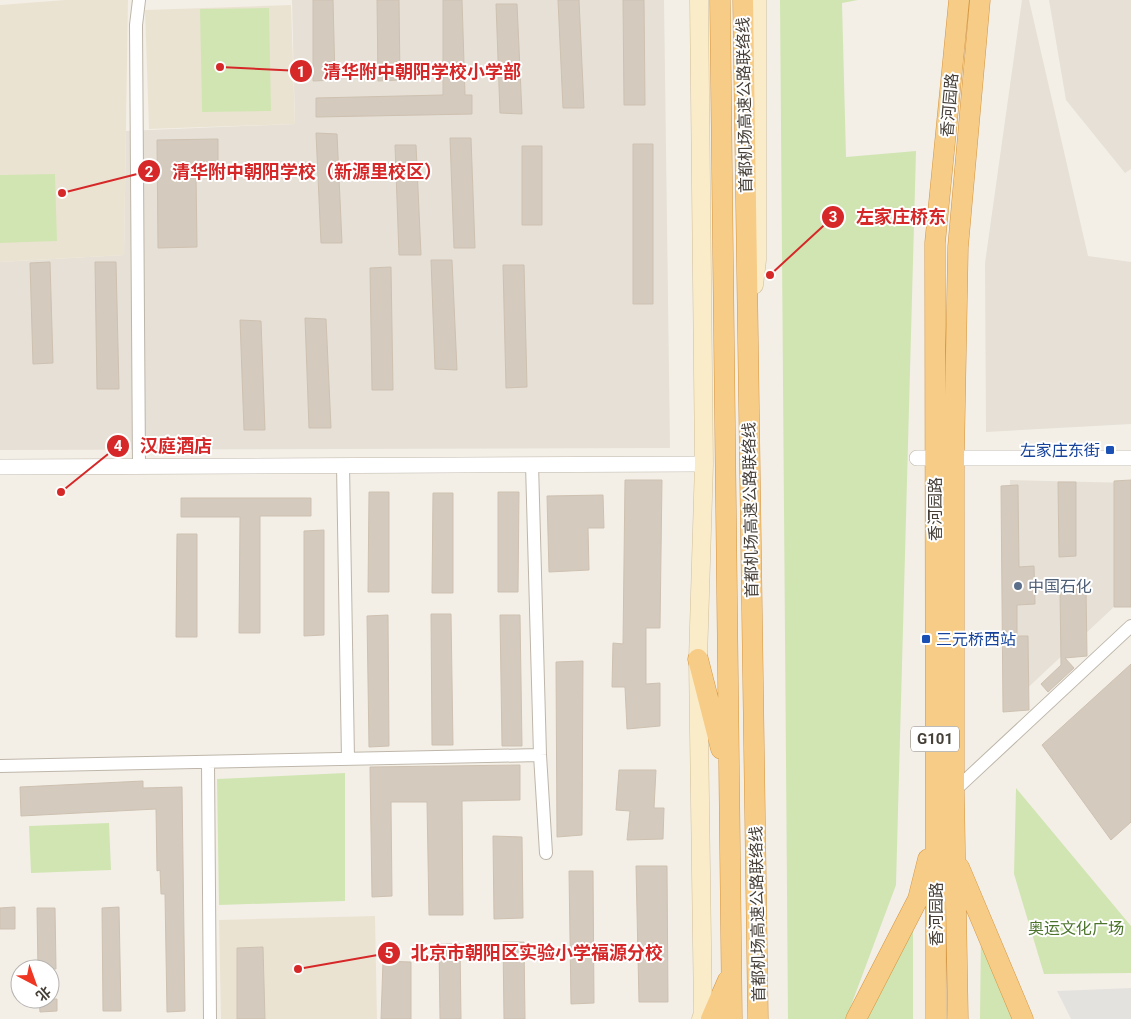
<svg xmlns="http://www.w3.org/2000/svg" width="1131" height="1019" viewBox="0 0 1131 1019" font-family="Roboto,'Noto Sans SC',sans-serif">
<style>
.residential{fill:#e6e0d6}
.education{fill:#ebe3d2}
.green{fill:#d1e5b2}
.parking{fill:#e4e2df}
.building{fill:#d4cabd;stroke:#cec1b1}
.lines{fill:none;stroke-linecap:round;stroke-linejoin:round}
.minor-casing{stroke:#beb6aa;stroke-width:14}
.tertiary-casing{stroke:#beb6aa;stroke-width:16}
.secondary-casing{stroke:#d0bf99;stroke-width:19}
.trunk-casing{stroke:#d49540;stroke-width:21}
.minor{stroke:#fff;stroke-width:12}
.tertiary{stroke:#fff;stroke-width:15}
.secondary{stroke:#fbecc9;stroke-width:18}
.trunk{stroke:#f7cc86;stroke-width:20}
.transit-dot{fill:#1a4fb4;stroke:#fff;stroke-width:2}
.service-dot{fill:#5c6f8a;stroke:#fff;stroke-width:2}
.labels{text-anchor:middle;stroke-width:4;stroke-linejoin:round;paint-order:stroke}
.shield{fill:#fff;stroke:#7d7973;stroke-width:1}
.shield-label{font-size:15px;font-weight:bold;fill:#453f37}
.street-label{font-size:16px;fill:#453f37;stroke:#fff}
.transit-label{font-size:16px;fill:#164399;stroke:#fff;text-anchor:end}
.service-label{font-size:16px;fill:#4e5e75;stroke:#fff;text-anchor:start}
.park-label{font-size:16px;fill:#4c742d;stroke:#fff}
.leader{fill:none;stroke:#d62828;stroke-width:2}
.callout-dot{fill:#d62828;stroke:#fff;stroke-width:2}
.mark-label{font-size:15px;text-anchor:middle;font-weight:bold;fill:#fff}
.callout-label{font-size:18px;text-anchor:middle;font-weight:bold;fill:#d62828;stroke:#fff;stroke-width:4;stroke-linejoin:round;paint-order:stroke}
</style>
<rect width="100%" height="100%" fill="#f3efe7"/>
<path class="residential" d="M292 0H664L670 448 0 450V262L124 255 126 131 295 124Z
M1022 0H1029L1088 256 1131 262V424L986 432 985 263Z
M1049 0H1131V169L1125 173 1066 100Z
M1010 480 1131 483V591L1006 708Z"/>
<path class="education" d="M65 0H128L124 255 0 262V5Z
M291 5 295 124 149 129 145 10Z
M375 916 377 1019H221L219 920Z"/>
<path class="green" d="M780 0H858L842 3 846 157 916 151 896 885 846 1019H788Z
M269 8 271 111 202 112 200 9Z
M55 174 57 241 0 243V175Z
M345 773V901L219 905 217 779Z
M1016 788 1131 926V973L1044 974 1014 874Z
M109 823 111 870 31 873 29 826Z
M913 927V1019H864Z
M981 934 1019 1019H980Z"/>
<path class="parking" d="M1131 988V1019H1071L1057 991Z"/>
<path class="building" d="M313 0H333L335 80 313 81Z
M377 0H399L400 80 378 81Z
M443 0H462L465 95H472V114L316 117V98L443 95Z
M558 0H579L584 108H563Z
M623 0H644L645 105H624Z
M496 4H517L522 114 500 113Z
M316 133 337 134 342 243H321Z
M450 138H471L475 248H454Z
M218 139V175H196L197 247 158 248 157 140Z
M633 144H653V304H633Z
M395 145H416L421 255H399Z
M522 146H542V225H522Z
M431 260H452L457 370 435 369Z
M50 262 53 363 33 364 30 263Z
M95 262H116L119 389H97Z
M503 265H524L527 387 506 388Z
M391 267 393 390H372L370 268Z
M305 318 326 319 331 428H309Z
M240 320 261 321 265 430H244Z
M625 480H662L660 628H646V684L660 683V726L627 729 625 687H612L613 643 623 644Z
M1131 480V607H1114V481Z
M1058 482H1076V556L1059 557Z
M1018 485 1019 567 1034 566 1035 604 1017 605V636H1028L1029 710 1003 712 1001 486Z
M369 492H389V592H368Z
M498 492H519L518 592H498Z
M433 493H453V593H432Z
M603 495 604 528H588L589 570 549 572 547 496Z
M181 498H311V516H260V633H239L240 517H181Z
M324 530V635L304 636V531Z
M177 534H197V637H176Z
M1060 589H1086L1087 656 1065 658 1074 668 1048 692 1041 684 1061 665Z
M431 614H451L453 745H432Z
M388 615 389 746 369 747 367 616Z
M500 615H520L522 746H502Z
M583 661 582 835 557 837 556 662Z
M1131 664V822L1111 840 1042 745Z
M520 765V800L462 801 463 915H429L427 802H391L392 896 372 897 370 767Z
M619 770H656L654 808H664L663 839 627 840 630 811 616 810Z
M143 781V788L182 787 185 1011 167 1012 165 894H161L160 870 157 871 156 809 21 816 20 787Z
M493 836 522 837 523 918 494 919Z
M636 866H667L668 1002H639Z
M569 871H593L594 1003 571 1004Z
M15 907V929H0V908Z
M119 907 121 1011H103L102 908Z
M37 908H55L56 969H38Z
M503 942H524L525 1019H504Z
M439 944H460L461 1019H440Z
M263 947 265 1019H237V948Z
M383 961 411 962V1019H381Z
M39 999H57V1011L40 1012Z"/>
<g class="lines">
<defs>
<path id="minor" d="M139 0 136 25 139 466
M532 464 540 755 546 853
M343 465 348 759
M208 763 210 1019
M0 766 540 755
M954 791 1131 626"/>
<path id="tertiary" d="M917 458H1131
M0 467 704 464"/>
<path id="secondary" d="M699 0 704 464 698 659 703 1013 701 1019
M754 285 757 260V0"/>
<path id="trunk" d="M720 0 732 1019
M743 0 758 1019
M698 659 721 749
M959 867 1023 1019
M711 1019 728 980
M856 1019 918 899 928 859
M936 1019 935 243 959 0
M958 1019 954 791V458L958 247 980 0"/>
</defs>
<use href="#minor" class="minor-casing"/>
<use href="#tertiary" class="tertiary-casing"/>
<use href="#secondary" class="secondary-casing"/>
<use href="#trunk" class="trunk-casing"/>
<use href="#minor" class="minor"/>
<use href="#tertiary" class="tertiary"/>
<use href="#secondary" class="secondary"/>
<use href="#trunk" class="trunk"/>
</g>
<g class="transit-dot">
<rect x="1105" y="445" width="10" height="10" rx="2.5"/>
<rect x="921" y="634" width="10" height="10" rx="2.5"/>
</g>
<circle class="service-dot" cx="1018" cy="586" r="5"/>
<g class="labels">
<rect class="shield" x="911" y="726.5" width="48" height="25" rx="4"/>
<g class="shield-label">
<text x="935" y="744">G101</text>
</g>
<g class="street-label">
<text transform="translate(744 105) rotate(-91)" y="6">首都机场高速公路联络线</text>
<text transform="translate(949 105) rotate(-85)" y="6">香河园路</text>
<text transform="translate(935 509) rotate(-90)" y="6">香河园路</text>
<text transform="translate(750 510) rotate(-91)" y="6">首都机场高速公路联络线</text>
<text transform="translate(757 914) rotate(-91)" y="6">首都机场高速公路联络线</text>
<text transform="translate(936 914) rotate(-90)" y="6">香河园路</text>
</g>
<g class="transit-label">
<text x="1100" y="456">左家庄东街</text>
<text x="936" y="645" text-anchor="start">三元桥西站</text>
</g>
<g class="service-label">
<text x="1028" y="592">中国石化</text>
</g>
<g class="park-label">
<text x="1076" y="934">奥运文化广场</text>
</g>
</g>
<path class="leader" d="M220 67L301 71M62 193L149 171M770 275L833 217M61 492L118 446M298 969L389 953"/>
<g class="callout-dot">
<circle cx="220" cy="67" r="5"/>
<circle cx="62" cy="193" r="5"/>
<circle cx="770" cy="275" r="5"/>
<circle cx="61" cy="492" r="5"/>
<circle cx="298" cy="969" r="5"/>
<circle cx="301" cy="71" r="12"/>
<circle cx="149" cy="171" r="12"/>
<circle cx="833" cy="217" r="12"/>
<circle cx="118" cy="446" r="12"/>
<circle cx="389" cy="953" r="12"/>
</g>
<g class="mark-label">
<text x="301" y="77">1</text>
<text x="149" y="177">2</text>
<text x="833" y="222">3</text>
<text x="118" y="451">4</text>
<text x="389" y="958">5</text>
</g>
<g class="callout-label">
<text x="422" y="78">清华附中朝阳学校小学部</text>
<text x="307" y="178">清华附中朝阳学校（新源里校区）</text>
<text x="901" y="223">左家庄桥东</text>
<text x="176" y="452">汉庭酒店</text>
<text x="537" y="959">北京市朝阳区实验小学福源分校</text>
</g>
<g transform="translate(35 984) rotate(139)"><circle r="24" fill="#ffffff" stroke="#b5b2af"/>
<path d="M0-4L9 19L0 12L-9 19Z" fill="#ee3623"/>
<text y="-8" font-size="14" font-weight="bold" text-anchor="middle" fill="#453f37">北</text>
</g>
</svg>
